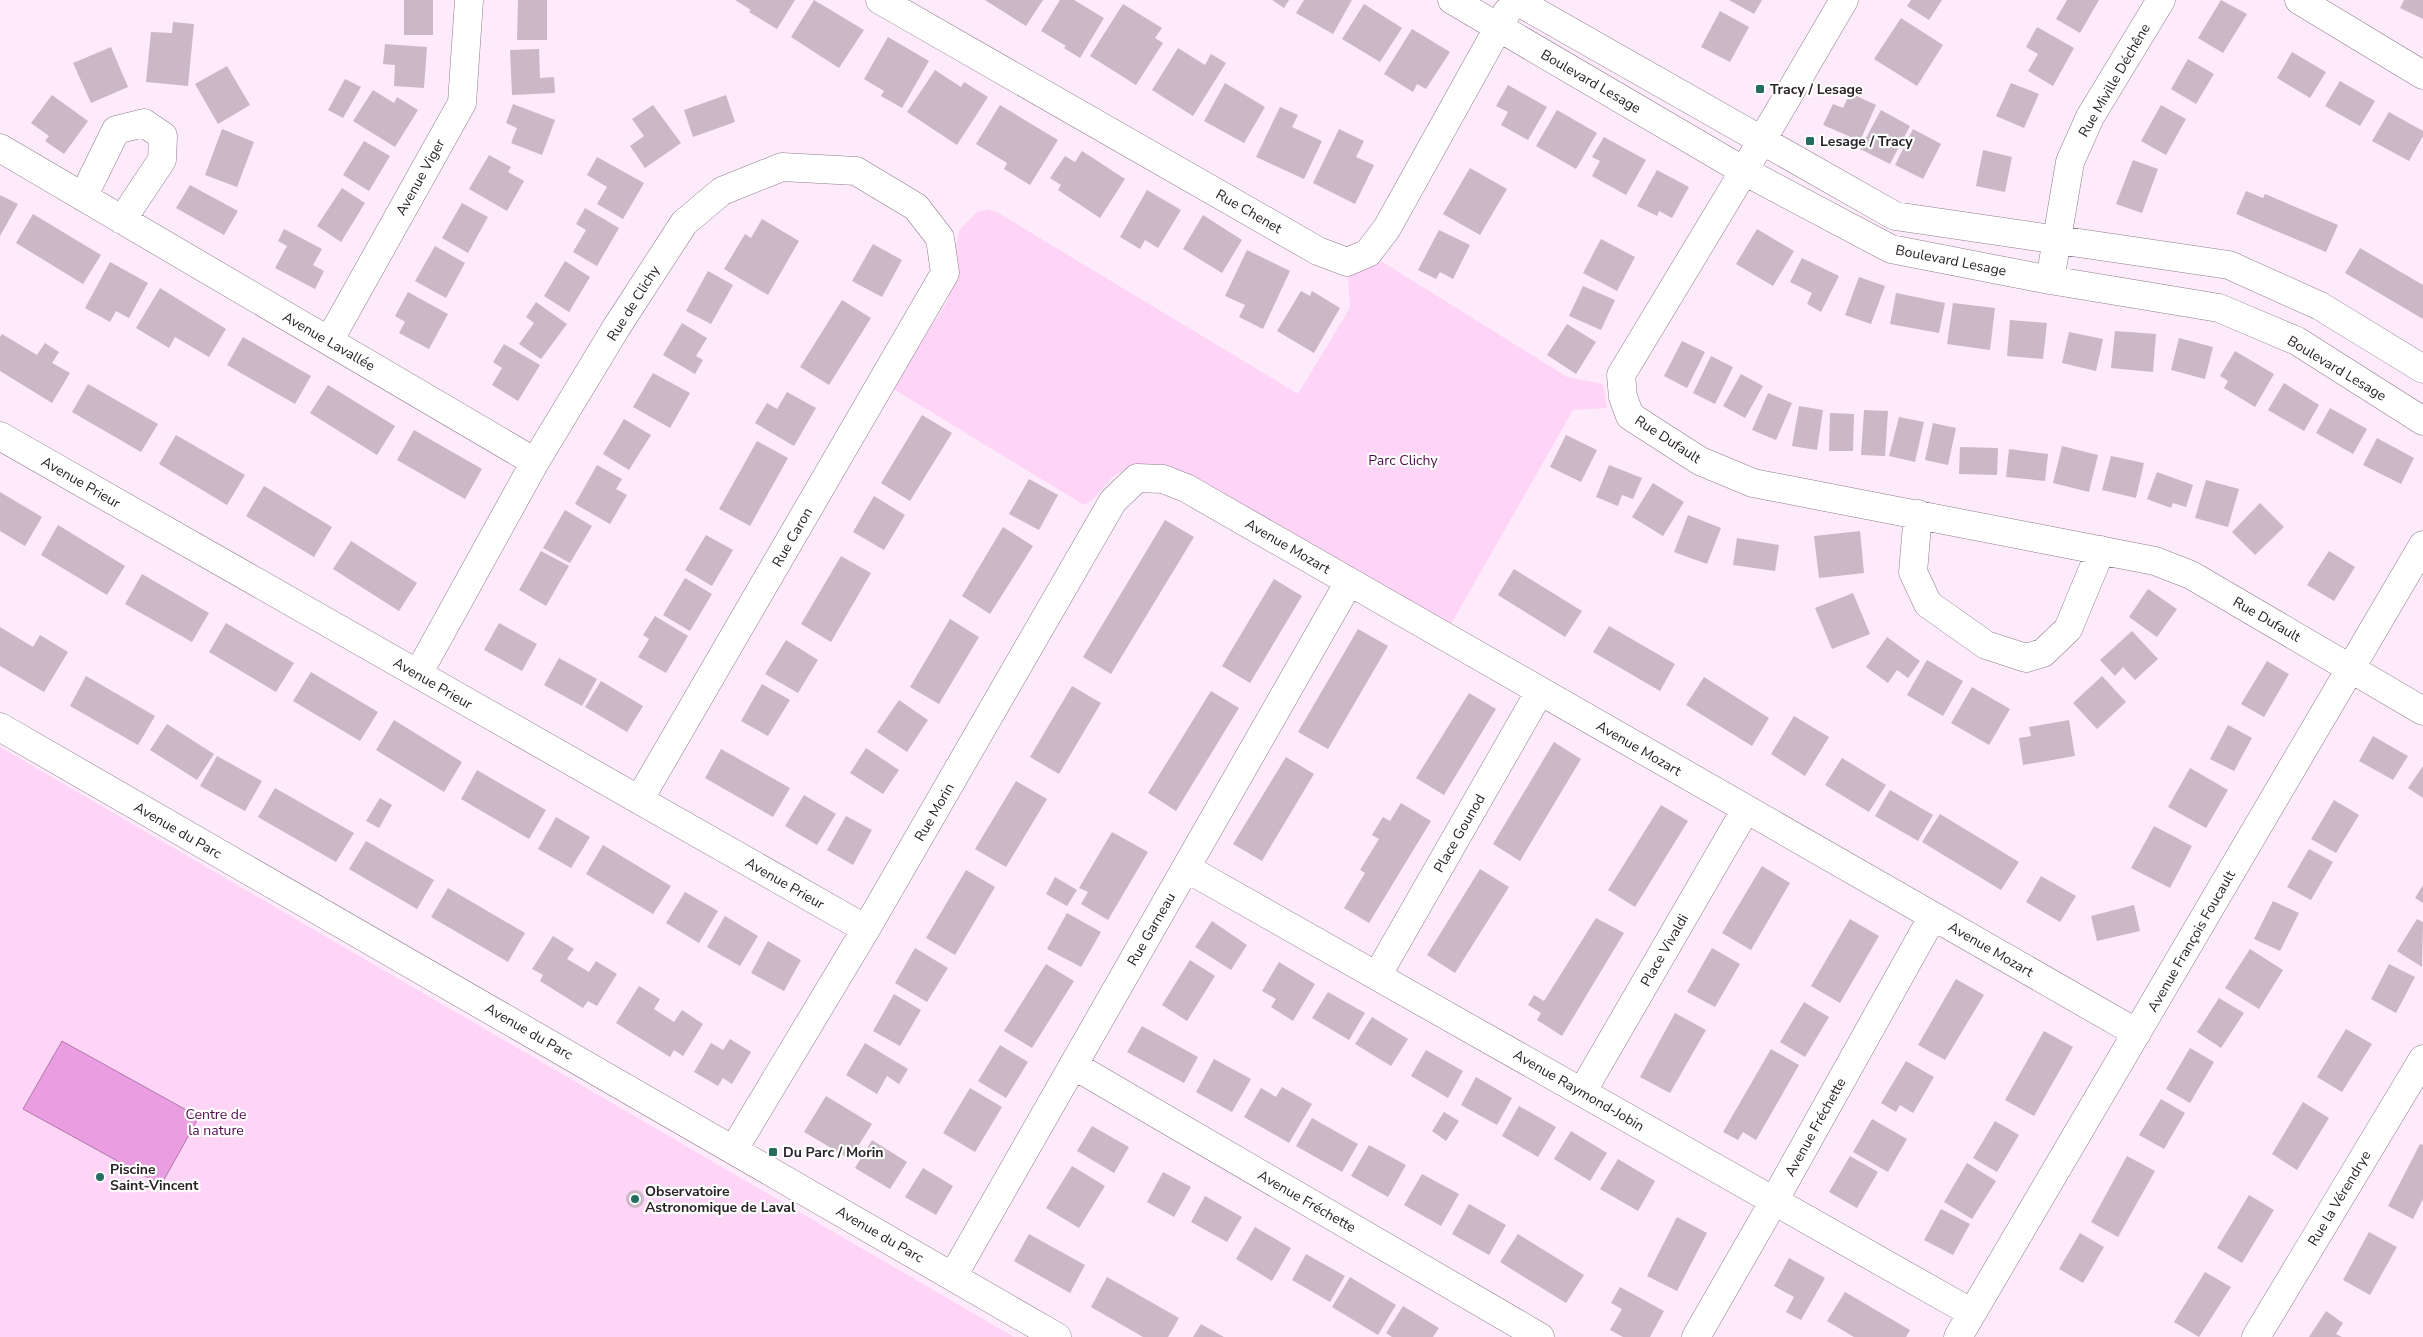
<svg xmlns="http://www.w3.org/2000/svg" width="2423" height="1337" viewBox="0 0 2423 1337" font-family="'Nunito Sans',sans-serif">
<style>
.green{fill:#fed4f7}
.water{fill:#ea9de0;stroke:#b078a9}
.building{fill:#cab8c7}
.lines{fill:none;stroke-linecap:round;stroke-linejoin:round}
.minor-casing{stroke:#8d7d8b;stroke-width:29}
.minor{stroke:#fff;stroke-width:28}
.poi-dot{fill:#256c61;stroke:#fefefe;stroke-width:2}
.labels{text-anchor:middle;stroke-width:4.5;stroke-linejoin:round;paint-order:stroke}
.street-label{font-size:14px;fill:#292328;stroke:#fefefe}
.poi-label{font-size:14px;font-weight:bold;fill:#292328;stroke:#fefefe;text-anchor:start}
.park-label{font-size:14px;fill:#510d4c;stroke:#fefefe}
</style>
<rect width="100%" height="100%" fill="#fdeafa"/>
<path class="green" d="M989 209 1000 214 1298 394 1350 308 1347 262 1368 253 1567 377 1603 384 1607 408 1573 410 1447 631 1144 469C1138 470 1130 469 1124 471 1105 477 1101 498 1084 505L892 388 947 302 958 267 956 245 960 229 977 212Z
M0 747 31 765 1014 1337H0Z"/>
<path class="water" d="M62 1041 199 1117 161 1185 23 1109Z"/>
<path class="building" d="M404 0H433V35H404Z
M518 0H547V40H517Z
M735 0H795L777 29 749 12 751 10Z
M814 0 864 30 839 68 791 37Z
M985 0H1043L1026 26Z
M1060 0H1074L1104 18 1080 58 1064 48 1066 46 1041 31Z
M1272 0H1289L1284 8Z
M1304 0H1352L1333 34 1296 13Z
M1729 0H1762L1754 14Z
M1911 0H1942L1929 20 1907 6Z
M2067 0H2099L2080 33 2056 19Z
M2221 0 2247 14 2223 53 2198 38Z
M2404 0H2423V19L2400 8Z
M1123 4 1162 28 1155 38 1163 43 1136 85 1090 56Z
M1364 4 1402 28 1380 62 1342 39Z
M1720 11 1749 27 1730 62 1701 47Z
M1901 18 1943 45 1917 86 1874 59Z
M173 22 194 24 188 86 146 82 151 32 172 33Z
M2037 27 2074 48 2053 86 2028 71 2038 54 2026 47Z
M1412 29 1450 52 1426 89 1417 84 1413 92 1384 74Z
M888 37 929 61 902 108 881 96 884 91 864 79Z
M385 44 427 47 424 88 394 86 395 65 383 64Z
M111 47 128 87 91 103 73 63Z
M1178 48 1205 65 1211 54 1226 63 1193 116 1152 90Z
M539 49 540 78 554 77 555 93 512 95 510 50Z
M2292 52 2326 72 2310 98 2277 78Z
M2188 59 2214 74 2196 104 2171 89Z
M227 66 250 105 218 124 195 84Z
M935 70 961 87 964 82 988 97 957 145 907 112Z
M345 79 361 87 343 118 328 110Z
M2340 81 2375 101 2360 126 2325 106Z
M1225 83 1265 107 1244 143 1204 121Z
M2011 83 2039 94 2024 128 1996 116Z
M1508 85 1547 107 1528 140 1501 125 1508 112 1496 106Z
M373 90 394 103 397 97 418 110 395 147 353 121Z
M1850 93 1876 105 1860 141 1823 125 1833 104 1843 108Z
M52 95 88 121 64 154 45 141 49 136 31 123Z
M726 95 735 122 693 137 684 110Z
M513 104 555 120 542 155 511 143 517 128 506 123Z
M653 105 681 143 645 168 630 146 644 136 632 119Z
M1000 105 1058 140 1030 185 1004 169 1007 163 976 144Z
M2161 105 2186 119 2166 155 2141 141Z
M1280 107 1298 115 1292 127 1322 141 1304 179 1256 157Z
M1557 110 1597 133 1576 169 1536 146Z
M1881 110 1910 126 1890 164 1860 149Z
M2389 112 2423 131V136L2409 161 2372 141Z
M222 129 254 142 237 187 205 175Z
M1339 129 1364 141 1356 157 1374 165 1355 204 1313 183Z
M1913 129 1941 144 1923 179 1895 165Z
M1604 137 1646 160 1626 195 1592 176 1600 161 1592 157Z
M364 141 390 156 369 191 343 175Z
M1983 150 2012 157 2005 192 1976 186Z
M1082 151 1125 179 1100 218 1058 190 1061 185 1050 178 1065 156 1075 162Z
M489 155 511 167 508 172 524 181 507 211 469 189Z
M597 157 644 183 623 219 597 204 607 187 587 175Z
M2133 160 2158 169 2142 213 2116 204Z
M1470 168 1507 189 1480 235 1443 214Z
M1657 170 1689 187 1672 218 1659 211 1657 216 1637 206Z
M190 185 238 211 224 235 176 208Z
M342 188 365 203 341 242 317 226Z
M1147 190 1181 210 1158 248 1145 240 1140 249 1120 237Z
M2246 191 2263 198 2265 194 2338 225 2326 252 2236 214Z
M0 195 18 204 0 236Z
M462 203 488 217 468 253 442 238Z
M585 208 619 228 597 266 573 252 586 230 576 224Z
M33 214 101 255 83 284 16 243Z
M1203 215 1242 240 1222 273 1183 249Z
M762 219 799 241 768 295 724 269 745 234 751 238Z
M284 229 322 249 313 265 324 271 315 289 275 268 287 246 278 241Z
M1757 229 1794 251 1773 286 1736 264Z
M1439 230 1470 245 1453 279 1440 272 1436 279 1418 270Z
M1601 239 1635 257 1617 291 1583 273Z
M873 244 902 260 882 297 852 281Z
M435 246 465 263 446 298 415 281Z
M2360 248 2423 285V319L2345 273Z
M1247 250 1290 271 1263 329 1239 317 1245 305 1225 296Z
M1802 258 1839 276 1821 312 1807 304 1812 293 1790 282Z
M565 261 590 277 569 312 544 296Z
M110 262 148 283 129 318 116 311 110 322 85 308Z
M708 271 733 285 711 324 686 311Z
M1859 277 1885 286 1871 324 1845 315Z
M1583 286 1615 300 1601 330 1569 316Z
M160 288 226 329 209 357 175 337 169 348 136 328Z
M1301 291 1310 296 1312 291 1340 308 1314 353 1277 331Z
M408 292 448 314 429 349 399 333 405 322 395 316Z
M1896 293 1945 303 1939 333 1890 324Z
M842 300 871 318 829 385 800 367Z
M536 302 567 324 541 359 519 344 534 323 526 317Z
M1953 303 1995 308 1990 350 1947 344Z
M2010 320 2047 323 2043 359 2007 356Z
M682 323 707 338 696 356 703 360 695 374 663 355Z
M1567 324 1596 342 1576 374 1547 355Z
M2115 331 2156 334 2153 372 2111 368Z
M2069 332 2103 339 2096 371 2062 363Z
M2 334 37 355 45 343 59 352 52 363 70 373 52 403 0 371V337Z
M243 337 311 376 295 404 227 365Z
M2179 338 2213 347 2205 379 2171 370Z
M1682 341 1705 352 1687 388 1664 376Z
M504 344 540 365 518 401 492 385 502 368 493 362Z
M2235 351 2274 374 2255 407 2224 388 2228 381 2220 376Z
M1711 356 1733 367 1715 404 1693 393Z
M653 373 690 393 670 428 633 407Z
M1741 374 1763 386 1745 418 1723 406Z
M2284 383 2319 405 2304 431 2268 410Z
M88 384 158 424 141 452 72 412Z
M328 385 395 426 377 455 310 413Z
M787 392 816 408 794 446 755 423 767 403 777 409Z
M1768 393 1792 403 1776 440 1752 430Z
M1799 406 1823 410 1817 450 1792 446Z
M2330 408 2367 429 2353 454 2316 433Z
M1864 410 1888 411 1885 456 1861 455Z
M1830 413 1854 414 1853 451H1829Z
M922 415 952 433 910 501 881 483Z
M1899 417 1924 422 1915 462 1889 456Z
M624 419 651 435 629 470 603 454Z
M1933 423 1956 428 1948 465 1925 460Z
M414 430 482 469 465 499 397 460Z
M176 435 245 475 227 505 159 464Z
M1566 435 1597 450 1581 482 1550 467Z
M2377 438 2414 458 2401 484 2363 465Z
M757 441 788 458 750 526 719 509Z
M2062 446 2098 455 2089 492 2053 483Z
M1960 447 1998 448 1997 475 1959 474Z
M2009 449 2048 454 2045 481 2006 477Z
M2111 456 2144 463 2136 498 2102 490Z
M597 465 622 479 616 489 627 495 610 524 575 504Z
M1609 465 1642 478 1633 499 1622 495 1618 506 1596 497Z
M2157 472 2193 485 2186 507 2173 503 2171 508 2147 499Z
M1029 479 1058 495 1039 530 1009 514Z
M2206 480 2239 489 2228 527 2195 518Z
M1653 483 1684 502 1663 536 1632 517Z
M264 486 332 527 314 557 246 516Z
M0 492 42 517 25 546 0 531Z
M874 496 905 515 884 550 853 532Z
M2260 503 2284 527 2255 555 2232 532Z
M565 510 592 526 570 563 543 548Z
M1688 515 1721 528 1707 564 1674 552Z
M1165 520 1194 537 1111 674 1083 657Z
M58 525 125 566 107 595 41 555Z
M1003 527 1033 546 990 614 962 596Z
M1860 531 1864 573 1819 578 1814 536Z
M706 535 733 550 712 586 685 570Z
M1737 538 1779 545 1775 571 1733 565Z
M351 541 417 583 399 611 333 569Z
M541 551 569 566 546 606 519 590Z
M2329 551 2355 567 2334 601 2307 585Z
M841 556 871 573 831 642 801 624Z
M1514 569 1582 611 1565 637 1498 595Z
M142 574 209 613 192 642 125 604Z
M685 578 712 594 690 631 663 615Z
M1274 579 1302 596 1250 683 1222 666Z
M2148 589 2177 609 2157 637 2129 617Z
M1853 593 1870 634 1832 649 1815 608Z
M655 616 688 636 666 673 638 657 649 639 643 635Z
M950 619 979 637 939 704 910 687Z
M226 623 294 663 276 692 209 652Z
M499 623 537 644 522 671 484 650Z
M1609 626 1675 664 1660 691 1593 652Z
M0 627 33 647 40 635 68 652 44 692 0 666Z
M1358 629 1388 646 1328 749 1298 732Z
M2132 631 2158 659 2135 680 2123 667 2115 676 2100 660Z
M1887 637 1920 661 1908 678 1897 670 1888 683 1866 667Z
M786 640 818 660 798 693 765 674Z
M559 658 597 679 582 706 544 685Z
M1927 660 1963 681 1943 716 1907 695Z
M2267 661 2289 674 2264 717 2241 704Z
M311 672 378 712 360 741 293 701Z
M86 676 155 716 138 745 70 706Z
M2102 676 2126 702 2097 729 2073 703Z
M1704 677 1769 718 1752 746 1686 705Z
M601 681 643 706 627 732 585 707Z
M762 684 790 700 768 736 741 721Z
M1072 686 1101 703 1059 774 1030 757Z
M1972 687 2010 709 1989 745 1951 723Z
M1211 691 1239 708 1176 811 1148 793Z
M1469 693 1496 709 1444 795 1416 778Z
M899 700 928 720 907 752 877 732Z
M1794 716 1829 737 1805 776 1771 754Z
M394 720 462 762 444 792 376 750Z
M2069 720 2075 756 2023 765 2019 738 2031 736 2029 727Z
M167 724 214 754 197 780 150 750Z
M2228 725 2252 738 2234 771 2210 759Z
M2373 736 2408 756 2393 780 2359 761Z
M1554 742 1581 759 1520 861 1493 844Z
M866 748 899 770 883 794 850 773Z
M721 749 790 788 773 817 705 778Z
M217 756 262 781 245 811 200 786Z
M1286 757 1314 774 1262 861 1233 844Z
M1842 758 1886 785 1869 812 1825 785Z
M2423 766V798L2408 788Z
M2190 768 2228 790 2206 828 2168 807Z
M477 770 546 810 529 839 461 799Z
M1016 781 1047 799 1006 867 975 849Z
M275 788 354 833 336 862 258 817Z
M1890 790 1933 815 1918 841 1875 816Z
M804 795 836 814 817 845 785 826Z
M380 798 392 805 379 828 366 821Z
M2334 800 2359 815 2336 853 2311 839Z
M1401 803 1431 821 1369 923 1344 908 1365 873 1360 870 1379 839 1372 835 1383 817 1390 821Z
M1661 805 1688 821 1635 907 1608 890Z
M1940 814 2019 862 2001 890 1922 842Z
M846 816 872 830 853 865 827 850Z
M556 817 590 837 571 868 538 849Z
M2154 826 2192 846 2170 888 2131 868Z
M1112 832 1148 852 1108 920 1081 904 1088 892 1079 888Z
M366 841 434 880 417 909 349 869Z
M603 845 671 886 653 914 586 874Z
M2309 849 2333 862 2311 900 2287 887Z
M1762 866 1790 883 1751 950 1722 933Z
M1480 869 1509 887 1455 973 1427 955Z
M966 870 995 887 955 955 926 938Z
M2041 876 2076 896 2060 922 2026 902Z
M1055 877 1077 890 1067 906 1046 894Z
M2423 885V903L2415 898Z
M448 888 525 933 508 962 431 917Z
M685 892 718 911 699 943 666 923Z
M2273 901 2299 913 2280 951 2254 939Z
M2134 905 2140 931 2097 941 2091 916Z
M1067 913 1101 932 1081 967 1047 949Z
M725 916 758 936 740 966 707 947Z
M1596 918 1624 933 1562 1036 1537 1020 1541 1013 1528 1005 1534 995 1544 1001Z
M1850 919 1879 936 1840 1003 1811 986Z
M2417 919 2423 922 2422 967 2397 951Z
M1212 921 1247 945 1231 970 1195 947Z
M553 936 574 949 567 959 589 972 596 961 617 974 597 1006 588 1001 583 1008 540 981 543 975 532 969Z
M768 941 801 960 784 991 751 973Z
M915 948 948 968 927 1002 895 983Z
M1712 948 1740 964 1715 1007 1687 992Z
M2250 949 2283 970 2259 1009 2225 988Z
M1190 960 1215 976 1187 1021 1162 1005Z
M1279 962 1315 984 1293 1021 1271 1007 1276 999 1262 991Z
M1046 964 1074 981 1032 1048 1004 1031Z
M2389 964 2415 977 2396 1013 2371 999Z
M1956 979 1984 995 1945 1060 1918 1045Z
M639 986 660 999 654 1009 674 1022 682 1010 703 1024 683 1056 674 1050 670 1057 616 1023Z
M1328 992 1365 1013 1349 1040 1312 1018Z
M894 994 921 1010 900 1046 873 1031Z
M2219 998 2244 1013 2221 1048 2197 1032Z
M1804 1002 1829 1017 1805 1057 1780 1042Z
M1675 1013 1706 1030 1670 1093 1640 1077Z
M1372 1017 1408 1039 1391 1066 1355 1044Z
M1142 1026 1198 1057 1184 1083 1127 1052Z
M2346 1029 2372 1044 2342 1092 2317 1077Z
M2044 1031 2073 1047 2034 1116 2005 1100Z
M730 1039 751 1052 732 1084 723 1078 718 1086 694 1072 711 1043 723 1050Z
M865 1043 908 1069 899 1084 887 1076 877 1094 846 1075Z
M1000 1045 1028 1062 1006 1098 978 1081Z
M2190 1048 2214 1062 2190 1103 2166 1089Z
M1771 1049 1799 1065 1756 1140 1743 1132 1738 1140 1723 1132Z
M1426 1050 1463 1071 1448 1098 1411 1076Z
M1214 1059 1251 1079 1232 1112 1196 1092Z
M1906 1061 1934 1077 1913 1113 1900 1105 1896 1112 1881 1103Z
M1476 1077 1512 1098 1497 1125 1461 1105Z
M1282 1087 1312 1104 1289 1143 1244 1117 1261 1088 1276 1097Z
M970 1088 1002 1107 975 1152 943 1133Z
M826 1096 872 1124 850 1159 804 1132Z
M2161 1099 2185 1113 2164 1149 2139 1135Z
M2303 1102 2329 1118 2297 1170 2272 1154Z
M1519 1106 1556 1127 1538 1157 1502 1136Z
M1444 1112 1459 1121 1446 1141 1432 1131Z
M1312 1118 1358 1144 1342 1172 1296 1146Z
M1872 1119 1907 1139 1888 1172 1853 1152Z
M1995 1121 2019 1135 1997 1172 1973 1158Z
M1092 1126 1129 1147 1114 1173 1077 1151Z
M1571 1131 1607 1153 1590 1181 1554 1159Z
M872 1140 907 1162 890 1189 855 1168Z
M2420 1144 2423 1145V1199L2413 1219 2388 1206Z
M1369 1145 1406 1165 1388 1197 1351 1176Z
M1850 1156 1878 1172 1857 1208 1829 1192Z
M2127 1156 2155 1171 2118 1237 2091 1222Z
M1618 1159 1655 1181 1638 1211 1600 1189Z
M1967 1163 1996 1181 1972 1219 1944 1202Z
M1072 1166 1105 1186 1079 1228 1046 1208Z
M923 1168 953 1186 936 1215 905 1197Z
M1163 1172 1191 1187 1174 1217 1147 1202Z
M1422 1174 1459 1194 1441 1226 1404 1205Z
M626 1199a9 9 0 1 1 18 0a9 9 0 1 1-18 0Z
M2249 1195 2274 1210 2242 1263 2217 1248Z
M1205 1196 1242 1217 1227 1242 1191 1222Z
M1469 1204 1506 1225 1489 1255 1452 1234Z
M1941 1209 1970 1224 1953 1255 1924 1240Z
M1677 1217 1707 1233 1677 1291 1647 1276Z
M1255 1227 1291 1248 1272 1281 1236 1259Z
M2369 1232 2397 1247 2370 1295 2343 1280Z
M2080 1233 2104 1247 2083 1283 2059 1269Z
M1029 1234 1085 1265 1070 1293 1014 1261Z
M1518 1234 1584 1275 1566 1303 1500 1262Z
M1306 1254 1345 1276 1330 1302 1292 1280Z
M1789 1258 1825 1278 1801 1320 1786 1312 1794 1297 1774 1286Z
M2205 1272 2231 1287 2199 1337 2174 1322Z
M1107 1277 1179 1318 1168 1337H1143L1091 1307Z
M1350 1277 1396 1305 1378 1335 1332 1307Z
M1620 1287 1664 1311 1650 1337H1623L1610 1330 1622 1309 1611 1303Z
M1845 1292 1910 1330 1906 1337H1854L1827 1321Z
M1403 1306 1439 1328 1433 1337H1392L1386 1333Z
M2326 1311 2343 1323 2336 1334 2342 1337H2309Z
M1201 1324 1224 1337H1193Z"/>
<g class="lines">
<defs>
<path id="minor" d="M880 0 1318 251 1347 262 1368 253 1387 228 1507 12
M1452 0 1744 171 1891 249 2050 280 2219 308 2297 341 2423 421
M1515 0 1895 216 2229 265 2320 306 2423 369
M1844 0 1744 171 1621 375 1623 397 1630 416 1700 461 1753 483 2155 561 2191 575 2423 711
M2299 0 2423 75
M0 148 535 462
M83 197 116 130 144 123 163 136 162 160 122 220
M2050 280 2070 162 2090 117 2161 0
M329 341 462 103 469 0
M0 436 866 929
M1918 514 1913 572 1928 604 1986 645 2026 658 2043 653 2068 629 2101 550
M418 674 535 462 616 328 684 223 722 191 782 167 856 171 916 207 940 238 945 273 639 800
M0 727 1057 1337
M1186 868 1972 1313
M1377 976 1540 691
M1073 1065 1540 1337
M1582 1092 1746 809
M734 1149 866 929 1113 501 1137 478 1163 479 1186 488 2137 1033
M953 1276 1349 582
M1696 1337 1774 1201 1933 916
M1958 1337 2423 545
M2256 1337 2423 1059"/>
</defs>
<use href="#minor" class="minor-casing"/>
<use href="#minor" class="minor"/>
</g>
<g class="poi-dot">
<rect x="1755" y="84" width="10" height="10" rx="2.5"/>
<rect x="1805" y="136" width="10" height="10" rx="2.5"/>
<rect x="768" y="1147" width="10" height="10" rx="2.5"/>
<circle cx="100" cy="1177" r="5"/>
<circle cx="635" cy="1199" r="5"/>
</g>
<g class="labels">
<g class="street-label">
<text transform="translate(2114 80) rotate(-60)" y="5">Rue Miville Déchêne</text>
<text transform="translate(1591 81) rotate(30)" y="5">Boulevard Lesage</text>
<text transform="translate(420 177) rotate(-61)" y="5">Avenue Viger</text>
<text transform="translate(1249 211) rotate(30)" y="5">Rue Chenet</text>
<text transform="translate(1951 260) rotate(11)" y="5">Boulevard Lesage</text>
<text transform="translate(633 303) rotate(-58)" y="5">Rue de Clichy</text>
<text transform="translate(329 341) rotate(30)" y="5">Avenue Lavallée</text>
<text transform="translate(2337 368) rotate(31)" y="5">Boulevard Lesage</text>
<text transform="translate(1668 439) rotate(33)" y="5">Rue Dufault</text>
<text transform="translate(81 482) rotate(30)" y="5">Avenue Prieur</text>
<text transform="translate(792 537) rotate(-60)" y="5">Rue Caron</text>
<text transform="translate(1288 546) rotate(30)" y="5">Avenue Mozart</text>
<text transform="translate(2267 619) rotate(30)" y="5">Rue Dufault</text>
<text transform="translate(433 683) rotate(30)" y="5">Avenue Prieur</text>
<text transform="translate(1639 748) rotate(30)" y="5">Avenue Mozart</text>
<text transform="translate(934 812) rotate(-60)" y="5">Rue Morin</text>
<text transform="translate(178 830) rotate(30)" y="5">Avenue du Parc</text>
<text transform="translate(1459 833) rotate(-60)" y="5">Place Gounod</text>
<text transform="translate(785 883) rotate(30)" y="5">Avenue Prieur</text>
<text transform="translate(1151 929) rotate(-60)" y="5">Rue Garneau</text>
<text transform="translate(2191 941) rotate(-60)" y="5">Avenue François Foucault</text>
<text transform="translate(1991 949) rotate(30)" y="5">Avenue Mozart</text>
<text transform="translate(1664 950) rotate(-60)" y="5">Place Vivaldi</text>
<text transform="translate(529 1031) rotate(30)" y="5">Avenue du Parc</text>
<text transform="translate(1579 1090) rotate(30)" y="5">Avenue Raymond-Jobin</text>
<text transform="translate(1815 1127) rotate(-61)" y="5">Avenue Fréchette</text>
<text transform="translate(2339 1198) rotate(-59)" y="5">Rue la Vérendrye</text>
<text transform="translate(1307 1201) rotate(30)" y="5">Avenue Fréchette</text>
<text transform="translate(880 1234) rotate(30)" y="5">Avenue du Parc</text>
</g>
<g class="poi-label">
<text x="1770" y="94">Tracy / Lesage</text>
<text x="1820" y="146">Lesage / Tracy</text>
<text x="783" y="1157">Du Parc / Morin</text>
<text x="110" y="1174">Piscine<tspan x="110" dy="16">Saint-Vincent</tspan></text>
<text x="645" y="1196">Observatoire<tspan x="645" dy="16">Astronomique de Laval</tspan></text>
</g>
<g class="park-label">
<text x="1403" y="465">Parc Clichy</text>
<text x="216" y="1119">Centre de<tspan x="216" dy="16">la nature</tspan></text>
</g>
</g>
</svg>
